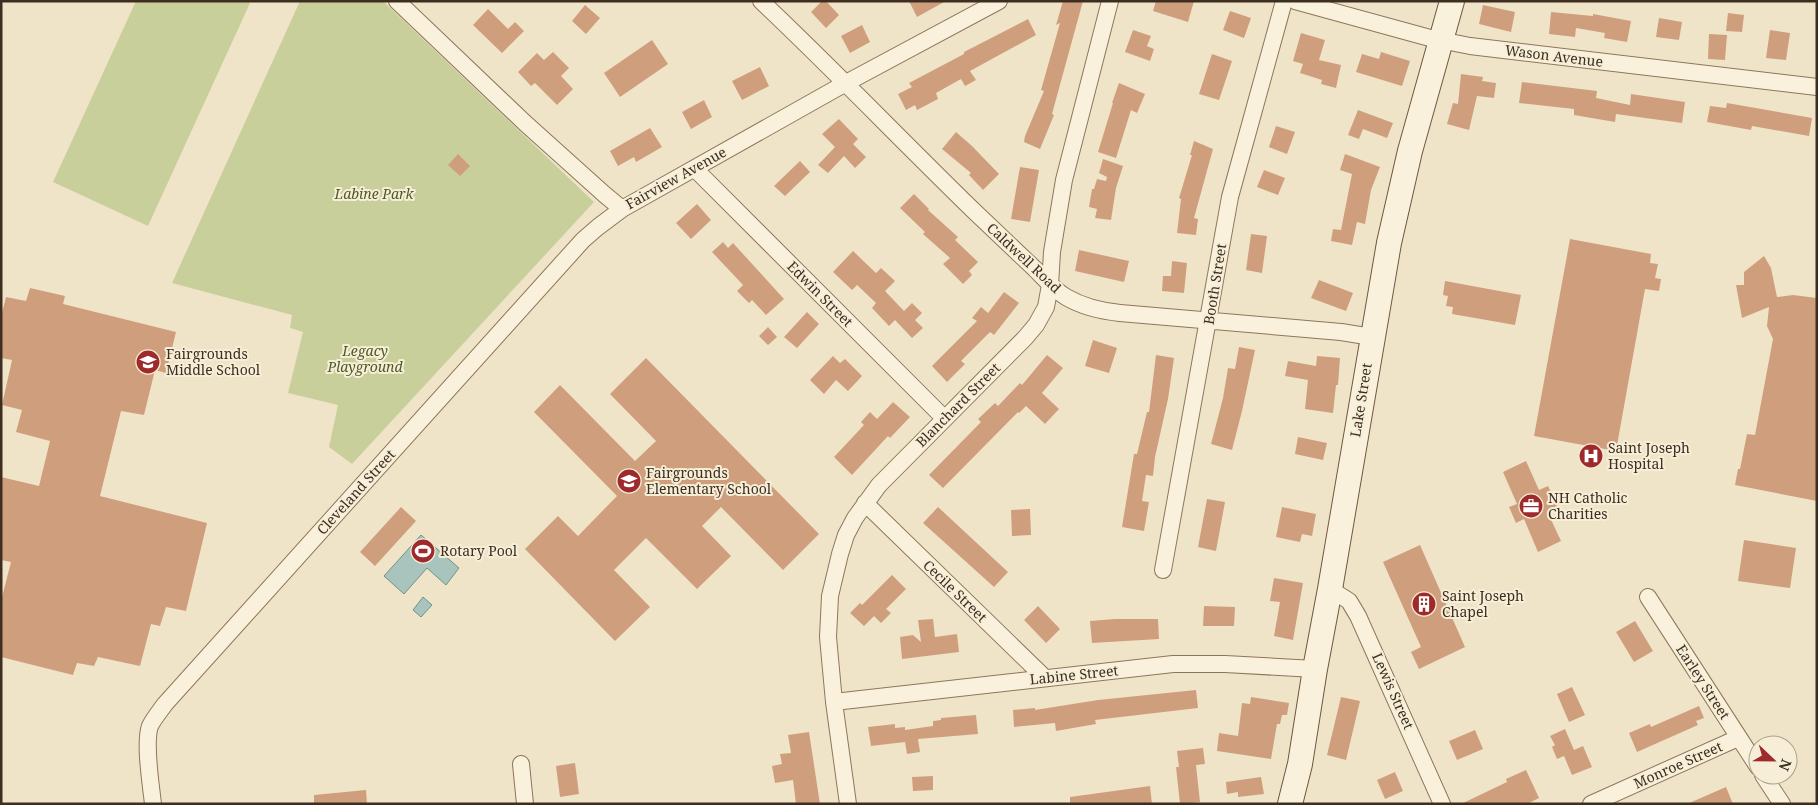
<svg xmlns="http://www.w3.org/2000/svg" width="1818" height="805" viewBox="0 0 1818 805" font-family="'Noto Serif',serif">
<style>
.green{fill:#c9cf9b}
.water{fill:#a9c4bc;stroke:#6f938a}
.building{fill:#cf9f7d}
.lines{fill:none;stroke-linecap:round;stroke-linejoin:round}
.street-casing{stroke:#8d765c;stroke-width:18}
.secondary-casing{stroke:#6f573f;stroke-width:26}
.street{stroke:#faf1dc;stroke-width:16}
.secondary{stroke:#faf1dc;stroke-width:24}
.labels{text-anchor:middle;stroke-width:4;stroke-linejoin:round;paint-order:stroke}
.street-label{font-size:14px;fill:#3d2e20;stroke:#f7eed8}
.park-label{font-size:14px;font-style:italic;fill:#4d5a26;stroke:#f7eed8}
.poi-label{font-size:14px;fill:#3d2e20;stroke:#f7eed8;text-anchor:start}
</style>
<rect width="100%" height="100%" fill="#f0e4c8"/>
<path class="green" d="M136 1H247L250 3 148 226 53 182Z
M300 1H383L594 202 352 464 329 447 338 405 288 393 303 332 290 328 292 315 172 283Z"/>
<path class="water" d="M421 535 459 568 446 585 427 568 404 594 384 576Z
M423 597 432 605 421 617 413 610Z"/>
<path class="building" d="M822 1H826L839 15 826 28 811 12Z
M909 1H946L917 17Z
M1063 1H1083L1052 114 1054 115 1040 149 1024 142 1025 136 1044 91 1041 90 1060 23 1056 25Z
M1156 1H1194L1188 22 1153 11Z
M585 5 600 18 586 34 572 21Z
M1483 5 1515 12 1511 32 1479 24Z
M488 9 508 29 515 22 524 31 502 53 473 25Z
M1230 11 1251 18 1244 38 1223 30Z
M1551 12 1593 16V14L1631 21 1627 42 1604 38 1605 33 1576 28 1575 37 1549 34Z
M1728 13 1744 15 1742 32 1726 31Z
M1659 18 1682 22 1679 40 1656 37Z
M1028 19 1036 35 970 71 976 80 965 86 961 79 936 93 938 99 917 110 915 105 906 110 898 94 912 87 909 83 964 54V52Z
M862 25 870 42 850 53 841 36Z
M1133 30 1151 36 1147 46 1154 49 1150 61 1125 52Z
M1770 30 1790 33 1786 60 1766 58Z
M1301 33 1325 40 1319 60 1341 65 1336 88 1321 84 1322 80 1300 73 1303 64 1293 61Z
M1709 34 1727 35 1725 60 1708 59Z
M652 40 668 64 620 97 604 73Z
M553 52 569 68 561 76 573 89 557 105 535 83 531 86 518 72 537 53 544 60Z
M1381 52 1410 61 1402 86 1356 72 1362 54 1379 59Z
M1212 54 1232 61 1219 100 1199 94Z
M760 67 769 86 742 100 732 81Z
M1461 74 1483 77 1482 81 1496 83 1494 98 1477 96 1469 130 1447 124 1453 103 1458 104Z
M1522 82 1597 91 1596 98 1630 105 1631 94 1685 102 1682 123 1616 114 1615 122 1574 115V109L1519 103Z
M1119 83 1145 94 1137 113 1131 110 1116 158 1098 152 1113 103H1112Z
M704 100 712 117 691 129 682 112Z
M1727 103 1812 118 1809 136 1752 126 1751 130 1707 122 1710 106 1726 108Z
M1358 110 1393 123 1387 138 1363 129 1359 139 1348 135Z
M839 119 858 139 853 144 866 157 855 168 844 156 828 173 818 165 835 147 822 134Z
M1276 126 1295 132 1287 154 1269 147Z
M650 128 662 147 636 162 634 157 618 166 610 151Z
M956 132 972 146 999 174 983 190 969 175 971 173 942 149Z
M1194 141 1213 149 1194 218 1198 219 1196 235 1177 233 1181 199 1179 198 1192 155H1190Z
M458 154 470 166 460 176 448 165Z
M1345 154 1380 167 1371 190 1365 224 1357 222 1352 245 1331 241 1333 229 1341 230 1352 174 1340 170Z
M1103 159 1123 166 1116 188 1111 220 1095 218 1097 209 1089 207 1092 189H1094L1097 179 1106 181 1107 177 1099 173Z
M800 161 810 172 785 196 774 186Z
M1020 167 1039 170 1030 222 1011 219Z
M1264 170 1285 178 1278 195 1257 187Z
M914 194 929 209 928 210 958 237 955 240 978 262 969 271 972 275 963 284 943 264 950 258 923 234 925 232 900 208Z
M697 204 711 220 691 239 676 223Z
M1251 234 1267 236 1262 273 1246 270Z
M1570 239 1651 254 1650 263 1658 264 1655 278 1661 279 1659 291 1645 289 1616 451 1534 436Z
M723 242 728 248 733 243 784 299 766 315 752 300 749 303 737 291 743 285 712 252Z
M1079 250 1129 261 1124 282 1075 271Z
M853 251 876 273 881 268 895 281 885 291 904 311 912 303 922 313 915 320 923 328 912 338 895 320 889 326 872 308 876 303 857 285 852 290 833 272Z
M1764 256 1771 268 1777 297 1793 295 1817 298V501L1735 485 1738 469H1740L1747 434 1755 435 1773 339 1767 326 1769 307 1742 318 1736 285H1744V272Z
M1172 261 1187 263 1184 293 1162 291 1163 276H1171Z
M1319 280 1353 293 1346 311 1311 298Z
M1445 281 1521 295 1515 325 1452 314 1453 307 1446 306 1448 296 1443 295Z
M30 288 65 296 63 304 176 332 166 373 155 370 144 415 121 411 100 496 207 523 186 611 166 607 160 626 151 624 140 666 98 657 94 666 77 663 73 675 1 657V601L11 562 1 560V477L39 486 50 441 16 432 22 410 2 405 12 360 1 358V317L6 297 26 301Z
M1004 292 1019 303 994 335 990 332 961 361 965 364 947 382 932 366 977 321 972 318 981 307 988 313Z
M807 312 819 324 797 348 784 337Z
M768 327 777 337 768 345 759 336Z
M1093 340 1117 348 1109 373 1085 366Z
M1239 347 1255 350 1242 411 1232 450 1211 444 1223 398 1228 368 1235 369Z
M1047 355 1063 368 1042 393 1059 409 1045 424 1026 406 1019 413 1018 412 943 488 929 475 981 422 978 419 995 403 998 406 1020 383 1022 385Z
M1156 355 1174 358 1168 399 1155 457 1153 476 1146 475 1142 501 1149 502 1144 531 1122 527 1134 454H1137L1147 412H1149Z
M833 356 840 363 845 359 862 376 848 391 836 380 824 394 810 380Z
M1317 356 1340 358 1338 385H1336L1333 413 1305 409 1308 380 1285 376 1288 361 1316 366Z
M646 358 819 534 783 570 721 507 702 526 731 556 697 589 646 538 614 570 650 607 615 641 525 549 558 516 578 536 617 496 534 412 560 385 635 461 656 441 610 394Z
M893 402 910 417 890 438 888 436 852 475 834 457 864 425 861 422 870 412 877 419Z
M1298 437 1327 443 1323 460 1295 454Z
M1526 461 1539 490 1548 486 1558 508 1548 513 1561 541 1538 552 1524 519 1516 523 1509 507 1517 504 1503 472Z
M1207 499 1225 502 1216 551 1198 547Z
M401 507 416 521 375 566 360 552Z
M938 507 1008 572 994 587 923 523Z
M1282 507 1316 514 1312 536 1302 534 1300 542 1276 537Z
M1030 509 1031 535 1012 536 1011 510Z
M1744 540 1796 548 1790 588 1738 581Z
M1420 545 1465 647 1419 669 1411 652 1421 647 1383 562Z
M892 575 906 589 886 609 891 613 881 623 874 616 864 626 850 613 860 603 862 605Z
M1274 578 1303 583 1293 640 1274 636 1280 602 1270 601Z
M1038 606 1060 629 1046 643 1024 620Z
M1204 606 1235 607 1234 626H1203Z
M933 619 935 637 957 634 959 652 902 659 900 637 913 635 921 642 918 620Z
M1115 619H1158L1159 639 1092 643 1090 621Z
M1635 621 1653 651 1634 662 1616 632Z
M1572 687 1585 715 1569 722 1557 694Z
M1196 690 1198 708 1095 720 1096 724 1056 731 1055 723 1014 727 1013 710 1035 708V710L1098 700Z
M1251 697 1289 703 1287 715H1282L1280 724H1277L1271 759 1217 751 1219 733 1238 736 1242 703 1250 704Z
M1341 697 1360 701 1346 760 1327 755Z
M1699 706 1704 718 1696 721 1698 725 1637 752 1629 733 1650 724 1651 727Z
M976 715 978 734 918 739 920 752 907 754 905 742 871 746 868 727 895 724V728L905 727V730L933 726V721L941 720V718Z
M1565 729 1574 750 1583 746 1592 767 1572 775 1564 756 1557 759 1552 747 1555 745 1550 736Z
M1475 730 1483 749 1457 760 1449 741Z
M809 732 820 804H796L793 780 775 783 772 766 782 764 780 754 791 753 788 735Z
M1203 748 1205 764 1196 765 1200 802 1180 804 1176 767H1179L1177 751Z
M575 763 579 794 560 797 556 766Z
M1526 770 1539 798 1527 804H1461L1507 782 1506 779Z
M1395 772 1403 791 1385 799 1377 780Z
M933 776V790L913 791 912 777Z
M1261 777 1264 794 1238 797V792L1227 794 1226 782Z
M1150 786 1152 804H1070V797Z
M1726 787 1733 804H1687Z
M366 790 367 804H314V795Z"/>
<g class="lines">
<defs>
<path id="street" d="M397 1 525 123 604 194 622 209
M761 1C834 70 903 142 975 212 995 231 1015 250 1035 269 1045 279 1054 290 1066 297 1083 307 1101 311 1120 313L1341 332 1372 337
M1295 1 1430 38 1470 46 1817 87
M695 169 944 418
M865 503 1045 678
M1163 570 1230 197 1284 1
M1330 589 1349 601 1358 616 1442 804
M1648 597 1758 767
M834 702 1173 664H1225L1315 669
M521 764 525 804
M1763 775 1782 804
M153 804C151 785 144 743 150 726 154 718 160 711 165 704L583 240 598 227 622 209 846 83 999 1
M848 804 834 702 828 637 830 596 840 554 846 535 855 518 879 485 1025 338 1036 325 1046 307 1050 285 1052 252 1064 180 1110 1
M1591 804 1738 738"/>
<path id="secondary" d="M1290 804 1300 764 1315 669 1330 589 1389 243 1410 151 1452 1"/>
</defs>
<use href="#street" class="street-casing"/>
<use href="#secondary" class="secondary-casing"/>
<use href="#street" class="street"/>
<use href="#secondary" class="secondary"/>
</g>
<defs>
<symbol id="school-disc" viewBox="-11 -11 22 22"><circle r="9.5" fill="#9e2a2b" stroke="#f7eed8"/><path d="M0-5L7-2L0 1L-7-2ZM-4 1L0 2.5L4 1V4Q0 6-4 4Z" fill="#fff"/></symbol>
<symbol id="hospital-disc" viewBox="-11 -11 22 22"><circle r="9.5" fill="#9e2a2b" stroke="#f7eed8"/><path d="M-5-5h3v3.5h4V-5h3V5h-3V1.5h-4V5h-3Z" fill="#fff"/></symbol>
<symbol id="office-disc" viewBox="-11 -11 22 22"><circle r="9.5" fill="#9e2a2b" stroke="#f7eed8"/><path d="M-6-3h4V-5.5h4V-3h4V5H-6ZM-1-4.5V-3h2v-1.5ZM-6 0V1H6V0Z" fill="#fff"/></symbol>
<symbol id="stadium-disc" viewBox="-11 -11 22 22"><circle r="9.5" fill="#9e2a2b" stroke="#f7eed8"/><path d="M0-5a6.5 5 0 1 0 0 10a6.5 5 0 1 0 0-10ZM-3.5-1.8h7v3.6h-7Z" fill="#fff"/></symbol>
<symbol id="building-disc" viewBox="-11 -11 22 22"><circle r="9.5" fill="#9e2a2b" stroke="#f7eed8"/><path d="M-4-6H4V6H1V3H-1V6H-4ZM-2.5-4.3h1.7v1.8h-1.7ZM.8-4.3h1.7v1.8H.8ZM-2.5-1h1.7V.8h-1.7ZM.8-1h1.7V.8H.8Z" fill="#fff"/></symbol>
</defs>
<g fill-rule="evenodd">
<use href="#school-disc" x="134" y="348" width="28" height="28"/>
<use href="#hospital-disc" x="1577" y="442" width="28" height="28"/>
<use href="#school-disc" x="615" y="467" width="28" height="28"/>
<use href="#office-disc" x="1517" y="492" width="28" height="28"/>
<use href="#stadium-disc" x="409" y="537" width="28" height="28"/>
<use href="#building-disc" x="1410" y="590" width="28" height="28"/>
</g>
<g class="labels">
<g class="street-label">
<text transform="translate(1554 56) rotate(7)" y="5">Wason Avenue</text>
<text transform="translate(676 178) rotate(-29)" y="5">Fairview Avenue</text>
<text transform="translate(1024 258) rotate(43)" y="5">Caldwell Road</text>
<text transform="translate(1215 284) rotate(-81)" y="5">Booth Street</text>
<text transform="translate(820 294) rotate(45)" y="5">Edwin Street</text>
<text transform="translate(1361 400) rotate(-81)" y="5">Lake Street</text>
<text transform="translate(958 405) rotate(-45)" y="5">Blanchard Street</text>
<text transform="translate(356 492) rotate(-48)" y="5">Cleveland Street</text>
<text transform="translate(955 591) rotate(44)" y="5">Cecile Street</text>
<text transform="translate(1074 675) rotate(-6)" y="5">Labine Street</text>
<text transform="translate(1703 682) rotate(57)" y="5">Earley Street</text>
<text transform="translate(1393 691) rotate(66)" y="5">Lewis Street</text>
<text transform="translate(1678 765) rotate(-24)" y="5">Monroe Street</text>
</g>
<g class="park-label">
<text x="374" y="199">Labine Park</text>
<text x="365" y="356">Legacy<tspan x="365" dy="16">Playground</tspan></text>
</g>
<g class="poi-label">
<text x="166" y="359">Fairgrounds<tspan x="166" dy="16">Middle School</tspan></text>
<text x="1608" y="453">Saint Joseph<tspan x="1608" dy="16">Hospital</tspan></text>
<text x="646" y="478">Fairgrounds<tspan x="646" dy="16">Elementary School</tspan></text>
<text x="1548" y="503">NH Catholic<tspan x="1548" dy="16">Charities</tspan></text>
<text x="440" y="556">Rotary Pool</text>
<text x="1442" y="601">Saint Joseph<tspan x="1442" dy="16">Chapel</tspan></text>
</g>
</g>
<rect width="1818" height="805" fill="none" stroke="#3d2e20" stroke-width="5"/>
<g transform="translate(1773 760) rotate(112)"><circle r="24" fill="#f7eed8" stroke="#ada18e"/>
<path d="M0-4L9 19L0 12L-9 19Z" fill="#9e2a2b"/>
<text y="-8" font-size="14" font-weight="bold" text-anchor="middle" fill="#3d2e20">N</text>
</g>
</svg>
